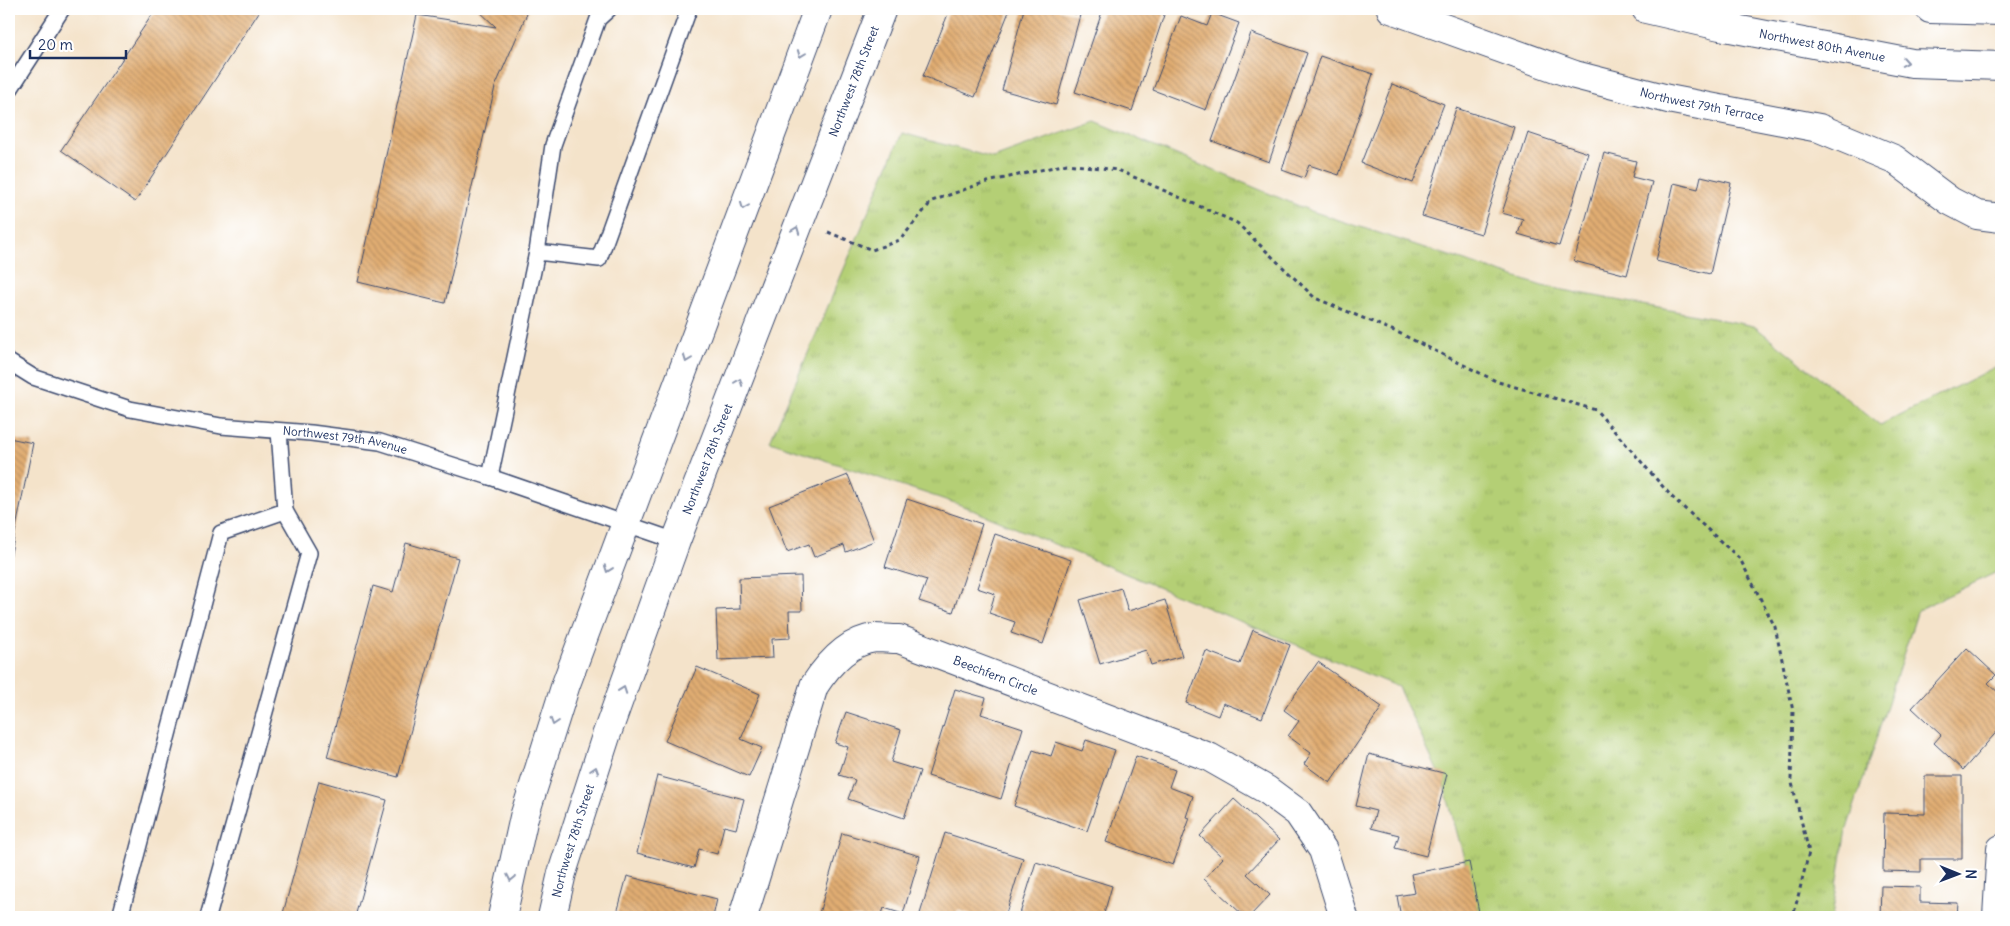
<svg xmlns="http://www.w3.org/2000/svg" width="2010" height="926" viewBox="0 0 2010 926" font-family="Delius,sans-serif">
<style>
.grass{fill:url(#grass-tufts);stroke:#687f69}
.building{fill:url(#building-back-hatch)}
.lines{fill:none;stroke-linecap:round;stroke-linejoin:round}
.service-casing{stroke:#3c4a6e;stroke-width:18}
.minor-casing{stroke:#3c4a6e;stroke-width:30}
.tertiary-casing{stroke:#3c4a6e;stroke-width:30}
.path{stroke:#3c4a6e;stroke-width:3;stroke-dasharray:4 4;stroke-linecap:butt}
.service{stroke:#fff;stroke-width:15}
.minor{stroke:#fff;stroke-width:28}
.tertiary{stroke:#fff;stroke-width:28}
.oneway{stroke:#8d97ae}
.labels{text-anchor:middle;stroke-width:4;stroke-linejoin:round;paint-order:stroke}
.street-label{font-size:12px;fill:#1b2f5e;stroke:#fff}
</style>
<defs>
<pattern id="grass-tufts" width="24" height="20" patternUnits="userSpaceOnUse" patternTransform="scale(1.25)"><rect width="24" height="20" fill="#b4cf74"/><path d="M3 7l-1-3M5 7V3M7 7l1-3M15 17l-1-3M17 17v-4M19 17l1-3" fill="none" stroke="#9ab267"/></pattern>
<pattern id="building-back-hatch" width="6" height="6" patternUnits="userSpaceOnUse" patternTransform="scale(1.25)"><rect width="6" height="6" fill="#e1ad72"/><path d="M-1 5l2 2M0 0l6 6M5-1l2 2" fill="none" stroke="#b68d61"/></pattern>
</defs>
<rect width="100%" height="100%" fill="#fff"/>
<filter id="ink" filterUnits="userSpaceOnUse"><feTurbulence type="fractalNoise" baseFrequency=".02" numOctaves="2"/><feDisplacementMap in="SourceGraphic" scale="10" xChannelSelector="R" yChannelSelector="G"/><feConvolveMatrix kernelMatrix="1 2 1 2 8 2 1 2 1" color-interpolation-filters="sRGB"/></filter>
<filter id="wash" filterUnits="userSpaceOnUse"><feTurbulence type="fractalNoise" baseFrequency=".0096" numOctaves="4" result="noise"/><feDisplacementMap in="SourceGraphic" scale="20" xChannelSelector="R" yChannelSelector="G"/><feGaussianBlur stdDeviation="1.12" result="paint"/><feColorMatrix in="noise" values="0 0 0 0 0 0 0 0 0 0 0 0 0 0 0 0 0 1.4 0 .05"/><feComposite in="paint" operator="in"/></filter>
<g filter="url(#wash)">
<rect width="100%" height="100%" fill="#f4e3ca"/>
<path class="grass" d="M1095 121 1311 211 1542 286 1754 326 1880 425 2001 364V570L1918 610 1845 835 1832 917H1480L1444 785 1398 687 958 504 770 442 902 133 993 158Z"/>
<g id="blocks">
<path class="building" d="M156 9H261L135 202 61 150Z
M477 9H529L495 87 445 303 358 282 417 15 496 27Z
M950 9H1010L975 97 923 76Z
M1024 9H1056L1080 15 1056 105 1002 90Z
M1103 9H1166L1132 111 1075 92Z
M1212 13 1239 23 1206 110 1153 90 1181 16 1207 26Z
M1251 33 1307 53 1269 162 1212 141Z
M1320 56 1373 74 1339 175 1309 165 1304 178 1282 170Z
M1392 84 1444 104 1413 183 1361 163Z
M1456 108 1514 127 1481 234 1422 216Z
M1528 133 1588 153 1559 246 1518 234 1523 219 1502 213Z
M1604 153 1636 161 1632 177 1652 182 1627 275 1574 261Z
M1701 176 1731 183 1710 274 1656 261 1674 183 1698 189Z
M9 438 33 443 10 558H9Z
M848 475 874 541 846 552 844 545 814 557 809 544 787 552 769 506Z
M907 499 982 524 953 612 919 601 927 580 885 567Z
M995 534 1071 560 1043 644 1011 633 1015 622 989 613 995 594 977 588Z
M406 543 458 558 398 777 327 757 373 586 393 592Z
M801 576 802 611H789L790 638 772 639 773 658 718 660 716 610 740 609 739 578Z
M1121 588 1128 611 1165 600 1182 656 1151 665 1146 650 1100 664 1080 600Z
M1253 630 1290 645 1262 718 1223 703 1218 716 1186 703 1206 651 1240 664Z
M1967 648 1996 675 1988 683 2001 695V727L1963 770 1934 743 1941 735 1912 708Z
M1318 662 1382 707 1330 783 1304 764 1311 753 1288 736 1299 721 1284 710Z
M697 667 760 694 741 739 762 748 749 777 665 741Z
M955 689 986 698 981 714 1023 728 1001 799 928 776Z
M846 712 901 730 891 762 920 771 904 818 848 799 855 780 839 775 848 747 835 743Z
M1086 740 1115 750 1087 831 1014 806 1033 750 1051 756 1056 742 1082 751Z
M1369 754 1447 774 1426 856 1395 848 1399 835 1371 828 1376 811 1356 806Z
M1136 756 1175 770 1169 787 1193 796 1186 817 1190 818 1173 865 1106 842Z
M657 776 744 799 736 829 724 826 717 854 699 849 694 868 637 853Z
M1925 776H1962V859H1921V872L1883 871 1884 813 1925 814Z
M319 781 387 800 355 917H282Z
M1234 799 1279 840 1247 874 1270 895 1249 917H1245L1204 879 1223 858 1200 836Z
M842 833 920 856 903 914 884 908 881 917H818Z
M945 833 1023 858 1005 917H979L958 910 956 917H919Z
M1036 862 1112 886 1103 917H1019Z
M1469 862 1480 917H1401L1397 896 1415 893 1411 874Z
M627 876 717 899 713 917H616Z
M1881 886 1920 887V902L1958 903 1957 917H1880Z"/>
</g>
</g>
<g filter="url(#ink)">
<use href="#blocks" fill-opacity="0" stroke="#3c4a6e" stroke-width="1"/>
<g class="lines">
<defs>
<g id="service">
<path d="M9 91 62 9"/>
<path d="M537 252 599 259 689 9"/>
<path id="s1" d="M9 362 33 377 130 409 221 426 311 433 380 442 490 477 676 541"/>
<path d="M490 477 537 252 553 145 598 19 609 9"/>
<path d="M120 917 221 533 285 511"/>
<path d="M208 917 309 553 285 511 279 431"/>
</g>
<g id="minor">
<path id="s2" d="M1391 9 1575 75 1668 99 1819 128 1894 159 1950 201 1977 215 2001 218"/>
<path id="s3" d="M743 917 814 686C827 666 848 641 875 638 882 638 891 639 899 639L1209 757 1267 790 1298 813 1323 850 1344 917"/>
<path d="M1997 917 2001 849"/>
</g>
<g id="tertiary">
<path id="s4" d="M1646 9 1720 26 1912 63 2001 66"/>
<path d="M1930 9 2001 11"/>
<path d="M502 917 524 817 566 684 818 9"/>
<path id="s5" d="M552 917 562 873 606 736 676 541 882 9"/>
</g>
</defs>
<use href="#service" class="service-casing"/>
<use href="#minor" class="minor-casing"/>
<use href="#tertiary" class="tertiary-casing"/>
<path class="path" d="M828 232 872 250 900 240 932 201 983 183 1067 164 1118 170 1237 223 1315 298 1399 333 1498 382 1596 410 1672 497 1740 559 1775 627 1793 711 1791 779 1809 852 1793 917"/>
<use href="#service" class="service"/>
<use href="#minor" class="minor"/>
<use href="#tertiary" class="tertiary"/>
</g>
<defs><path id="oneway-chevron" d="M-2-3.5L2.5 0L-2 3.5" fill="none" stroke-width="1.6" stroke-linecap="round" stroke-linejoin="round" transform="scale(1.25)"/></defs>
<g class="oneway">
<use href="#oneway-chevron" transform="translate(801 54) rotate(111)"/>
<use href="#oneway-chevron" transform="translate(1905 62) rotate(10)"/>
<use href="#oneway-chevron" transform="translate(744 206) rotate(111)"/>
<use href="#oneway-chevron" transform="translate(796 230) rotate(-69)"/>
<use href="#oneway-chevron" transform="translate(687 359) rotate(111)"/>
<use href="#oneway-chevron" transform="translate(739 382) rotate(-69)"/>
<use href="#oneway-chevron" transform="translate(608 569) rotate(110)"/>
<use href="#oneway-chevron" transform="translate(623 690) rotate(-70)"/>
<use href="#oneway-chevron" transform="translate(554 722) rotate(108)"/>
<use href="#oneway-chevron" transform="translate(595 770) rotate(-72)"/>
<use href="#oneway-chevron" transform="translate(511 878) rotate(102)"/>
</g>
</g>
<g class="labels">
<g class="street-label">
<text dy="4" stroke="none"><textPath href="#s4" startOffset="180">Northwest 80th Avenue</textPath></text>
<text dy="4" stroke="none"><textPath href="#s5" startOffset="889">Northwest 78th Street</textPath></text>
<text dy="4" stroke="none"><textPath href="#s2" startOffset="326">Northwest 79th Terrace</textPath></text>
<text dy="4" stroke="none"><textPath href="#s1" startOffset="348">Northwest 79th Avenue</textPath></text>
<text dy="4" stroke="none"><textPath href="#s5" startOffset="484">Northwest 78th Street</textPath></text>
<text dy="4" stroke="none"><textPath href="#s3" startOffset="449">Beechfern Circle</textPath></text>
<text dy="4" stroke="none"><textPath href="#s5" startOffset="79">Northwest 78th Street</textPath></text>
</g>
</g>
<rect width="2010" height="926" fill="none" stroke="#fff" stroke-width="30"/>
<g transform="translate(1958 874) rotate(91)" stroke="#ffffff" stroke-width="4" paint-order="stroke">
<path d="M0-4L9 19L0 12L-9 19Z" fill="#1b2f5e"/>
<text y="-8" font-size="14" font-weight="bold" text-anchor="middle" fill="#1b2f5e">N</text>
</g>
<path d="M30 50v8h96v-8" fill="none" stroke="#1b2f5e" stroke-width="2.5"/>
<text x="38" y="50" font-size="15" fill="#1b2f5e" stroke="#ffffff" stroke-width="4" paint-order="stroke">20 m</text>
</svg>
